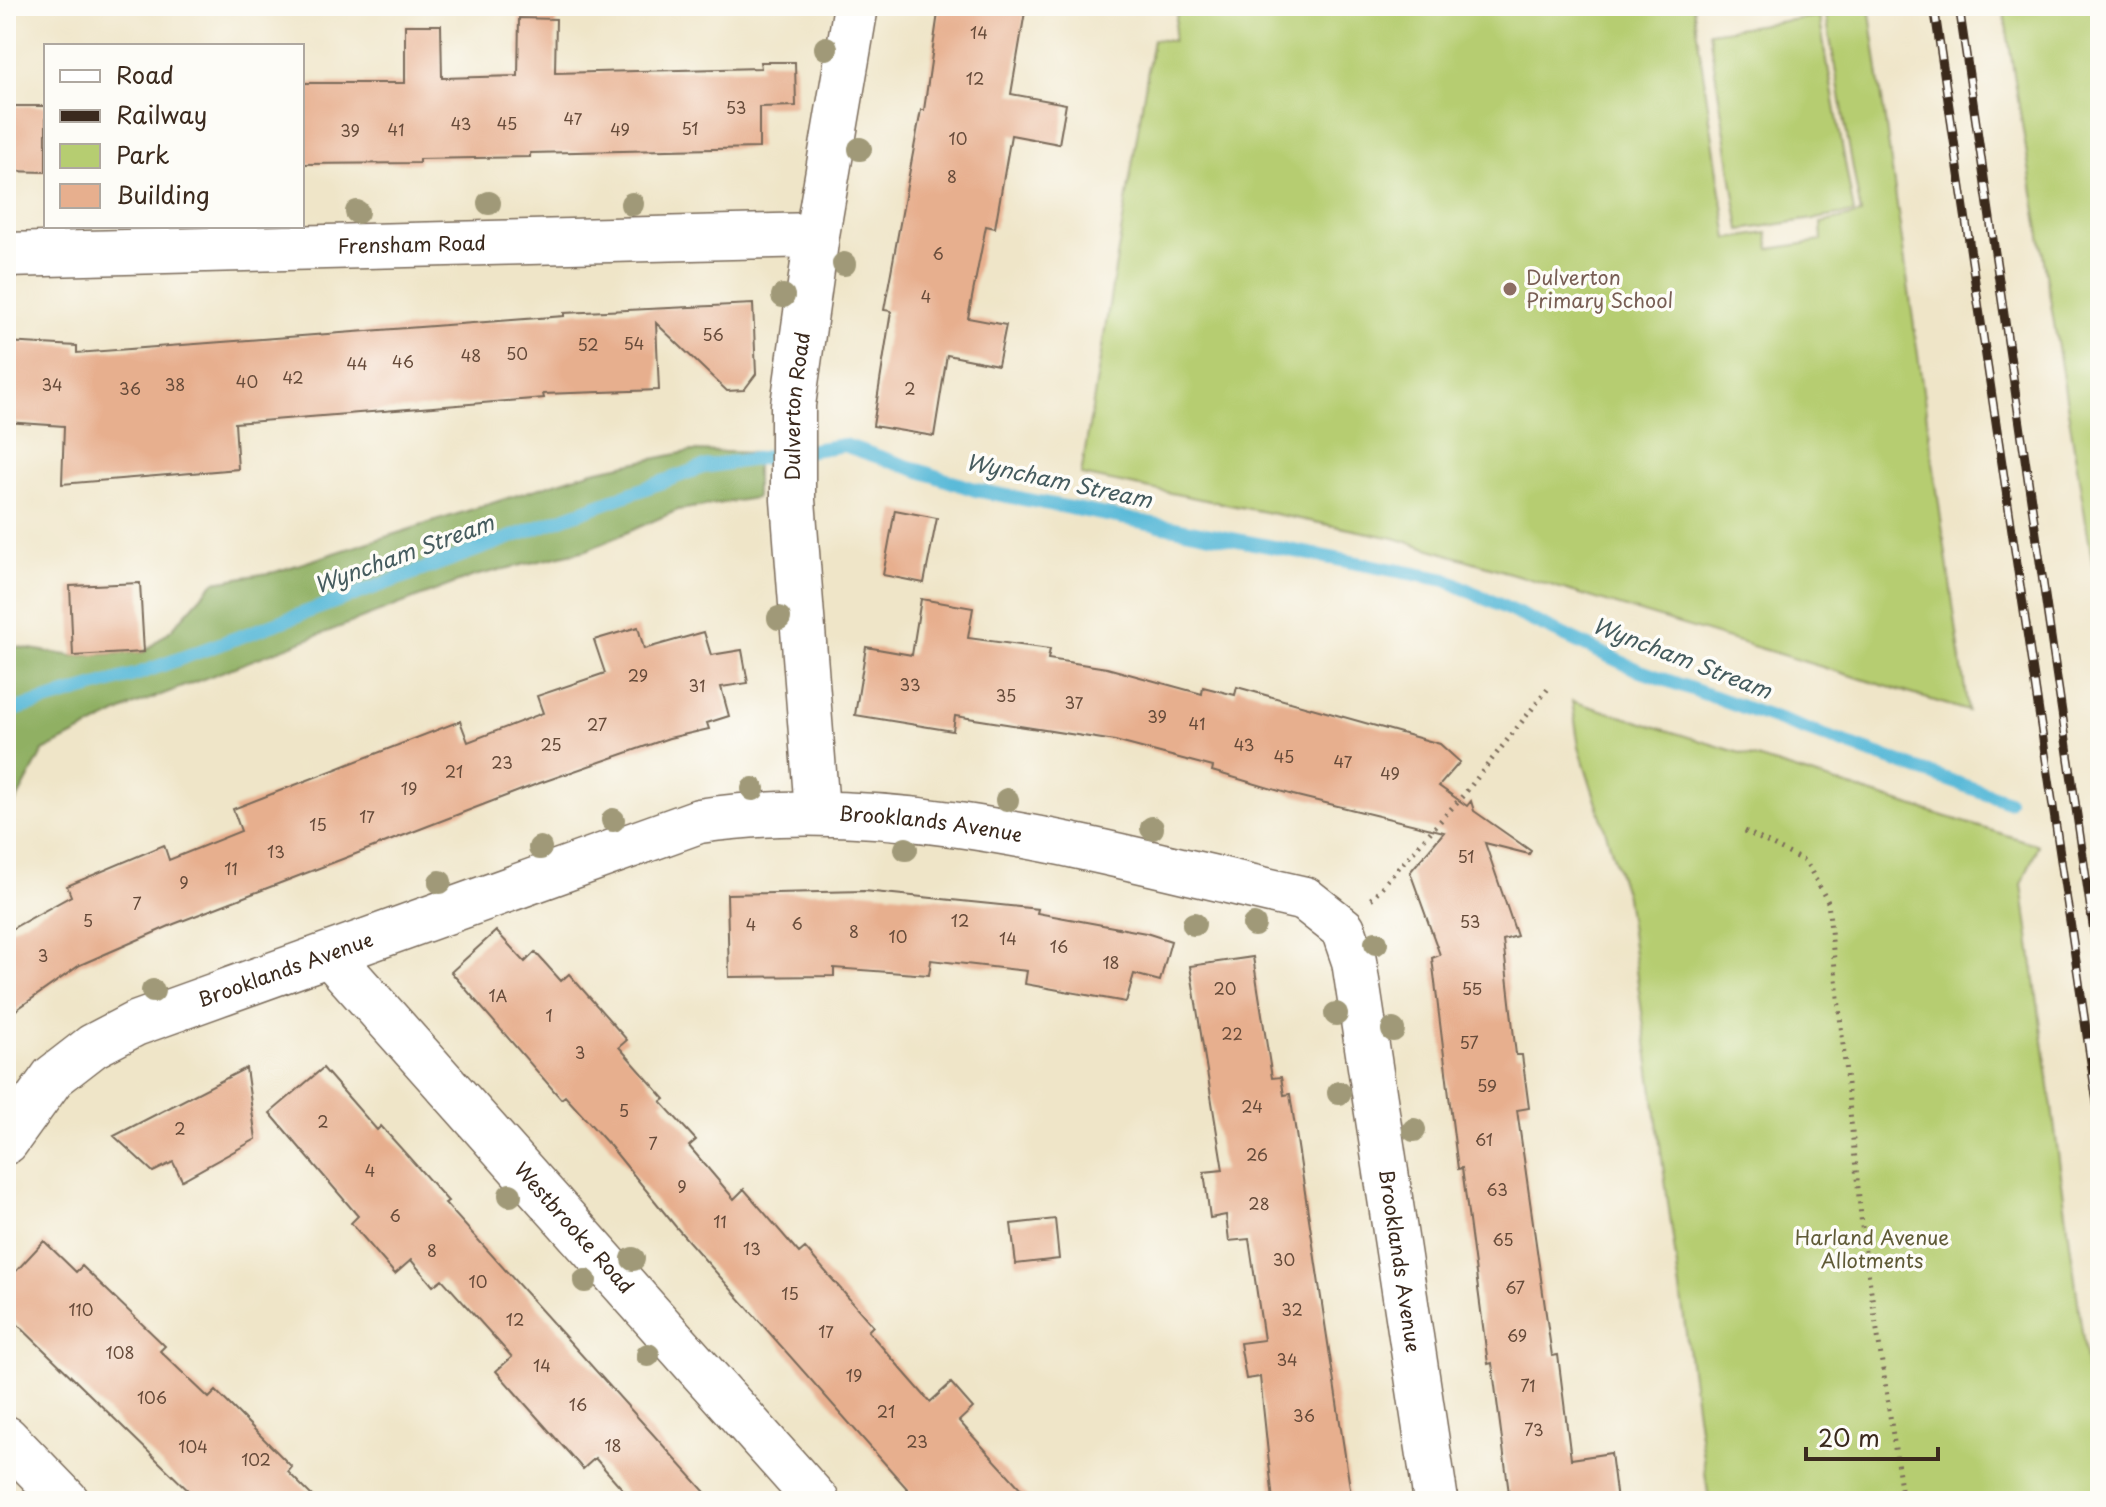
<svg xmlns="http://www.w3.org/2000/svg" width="2106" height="1507" viewBox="0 0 2106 1507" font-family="'Playpen Sans',sans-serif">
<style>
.green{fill:#b6cd71;stroke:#787c48;stroke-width:2}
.forest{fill:#90b063;stroke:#666d40;stroke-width:2}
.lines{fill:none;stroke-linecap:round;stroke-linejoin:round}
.stream{stroke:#59b9d8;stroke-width:14}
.building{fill:#e7af8e}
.minor-casing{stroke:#7a6b5a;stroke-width:47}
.path{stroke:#7a6b5a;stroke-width:5;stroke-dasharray:2 6;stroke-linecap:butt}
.minor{stroke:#fff;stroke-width:44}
.rail-casing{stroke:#3b2a1e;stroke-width:9}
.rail{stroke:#fdfcf7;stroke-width:6;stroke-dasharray:18;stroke-linecap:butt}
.tree{fill:#a09978}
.education-dot{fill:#8d6e63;stroke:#fdfcf7;stroke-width:3}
.labels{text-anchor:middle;stroke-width:7;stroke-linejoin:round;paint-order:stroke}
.number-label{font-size:16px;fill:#664b3a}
.street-label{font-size:20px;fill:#3b2a1e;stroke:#fdfcf7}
.education-label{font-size:20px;fill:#785e54;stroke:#fdfcf7;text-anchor:start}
.park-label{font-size:20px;fill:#605b37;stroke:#fdfcf7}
.water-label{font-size:22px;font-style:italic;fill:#465c5f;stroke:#fdfcf7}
</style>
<rect width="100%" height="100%" fill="#fdfcf7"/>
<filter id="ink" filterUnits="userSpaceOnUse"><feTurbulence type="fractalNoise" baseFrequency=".0125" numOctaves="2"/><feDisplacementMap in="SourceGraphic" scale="16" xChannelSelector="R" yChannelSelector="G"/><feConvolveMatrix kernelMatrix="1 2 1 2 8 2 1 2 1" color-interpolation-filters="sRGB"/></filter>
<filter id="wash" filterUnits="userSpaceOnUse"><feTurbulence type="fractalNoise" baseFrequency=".006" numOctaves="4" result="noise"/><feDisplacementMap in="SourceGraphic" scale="32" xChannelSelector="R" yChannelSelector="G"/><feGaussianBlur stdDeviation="1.8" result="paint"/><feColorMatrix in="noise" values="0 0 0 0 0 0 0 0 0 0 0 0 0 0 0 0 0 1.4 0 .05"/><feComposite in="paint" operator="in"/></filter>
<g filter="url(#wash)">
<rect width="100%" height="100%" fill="#efe5c8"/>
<path class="green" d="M1178 6H1252L1251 14 1277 6H1693L1728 239 1767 233 1770 249 1822 241 1821 223 1861 214 1825 10 1787 6H1869L1968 711 1394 538 1081 475 1153 39 1173 41Z
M2003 6H2100V609Z
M1819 16 1854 213 1740 230 1709 32Z
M1572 701 2038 845 2022 884 2100 1466V1501H1709L1626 896 1579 747Z"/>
<path class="forest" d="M692 451 756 453V498L678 510 587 550 474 576 132 706 43 751 13 807 6 810V645L73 656 144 652 172 629 214 582 275 572 593 471Z"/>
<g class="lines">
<path class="stream" d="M6 712 138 674 703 467 844 445 976 490 1446 580 1638 670 2008 801"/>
</g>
<g id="blocks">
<path class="building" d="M939 6H1026L1011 94 1066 104 1059 144 1011 135 995 228 986 226 968 318 1006 325 998 365 947 355 934 436 873 426 891 311 884 310 921 110H924Z
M519 18 556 19 555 73 761 68 760 62H795L796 106 759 107V148L530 153V157L419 159V163L302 164V83H405V25H441L442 78 518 76Z
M6 106H46V172L6 171Z
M753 304 756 374 744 390 727 391 656 323 659 390 543 394 544 398 235 423 238 469 62 484 64 426 6 422V342L77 346V353L564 316V313Z
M895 510 937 518 924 583 883 575Z
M140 583 144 652 73 656 70 586Z
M921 599 973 608 968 638 1050 649 1048 659 1107 668 1202 694 1203 687 1235 695 1237 687 1440 744 1460 762 1439 786 1467 806 1471 801 1474 811 1531 851 1529 854 1485 843 1517 936 1503 940 1516 1055H1522L1529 1108 1517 1110 1552 1356 1558 1355 1571 1459 1611 1453 1617 1501H1510L1492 1363 1488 1364 1462 1168 1458 1169 1432 958 1440 955 1410 872 1444 832 1293 795 1212 771 1213 767 1115 741 955 716 953 731 855 715 866 647 912 655Z
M638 627 644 649 704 632 711 655 742 650 748 683 721 687 729 716 707 723 709 729 669 738 537 784 174 924 80 965 6 1017V932L71 896 67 886 164 845 169 860 241 831 233 809 460 721 468 742 543 713 537 696 605 673 594 640Z
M864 891 1038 909 1037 913 1146 933 1171 941 1160 981 1134 974 1126 1002 1025 984 1027 971 931 960 929 975 834 968V976L729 977 727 894Z
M496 931 525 962 535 952 561 981 569 974 627 1040 619 1047 665 1099 661 1102 696 1140 689 1146 734 1199 744 1189 799 1253 805 1248 873 1326 868 1331 930 1402 951 1383 973 1408 959 1421 1032 1501H918L676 1227 611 1147 565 1096 561 1099 451 972Z
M1253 957 1272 1078 1281 1077 1284 1095 1290 1094 1352 1501H1273L1260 1377 1246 1379 1240 1343 1264 1340 1249 1239 1229 1241 1226 1215 1210 1218 1204 1172 1223 1170 1190 966Z
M246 1068 256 1139 182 1180 173 1162 153 1172 114 1136Z
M323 1068 377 1130 381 1126 448 1201 445 1203 713 1501H633L595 1458 583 1469 496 1371 512 1357 442 1279 433 1286 411 1260 395 1274 351 1223 358 1216 270 1113Z
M1055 1219 1059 1259 1016 1264 1011 1224Z
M44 1241 76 1272 82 1266 165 1346 160 1351 209 1398 216 1391 292 1467 288 1472 317 1501H199L6 1313V1282Z"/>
</g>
</g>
<g filter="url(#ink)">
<use href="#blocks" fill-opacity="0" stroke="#7a6b5a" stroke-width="2"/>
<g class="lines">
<defs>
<g id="minor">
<path id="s1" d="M6 255 817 235"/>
<path id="s2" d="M817 811 793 500V405L817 235 856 6"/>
<path id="s3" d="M330 955 817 1501"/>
<path id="s4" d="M6 1142 53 1077 93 1046 135 1024 699 821C902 791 1108 855 1305 899L1343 929 1354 961 1436 1501"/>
<path d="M6 1438 67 1501"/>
</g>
</defs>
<use href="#minor" class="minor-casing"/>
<path class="path" d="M1745 831 1806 862 1828 902 1864 1245 1903 1501
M1371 899 1466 792 1551 685"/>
<use href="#minor" class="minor"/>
<defs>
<path id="rail" d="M1934 6 2100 1123
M1959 6 2100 973"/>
</defs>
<use href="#rail" class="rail-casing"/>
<use href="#rail" class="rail"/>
</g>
<g class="tree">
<circle cx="826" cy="48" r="12"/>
<circle cx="860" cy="149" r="12"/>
<circle cx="489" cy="203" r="12"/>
<circle cx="632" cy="204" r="12"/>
<circle cx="357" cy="212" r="12"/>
<circle cx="844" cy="264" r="12"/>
<circle cx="783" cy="296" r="12"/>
<circle cx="779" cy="618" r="12"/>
<circle cx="753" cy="789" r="12"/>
<circle cx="1007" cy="800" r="12"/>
<circle cx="613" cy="820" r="12"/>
<circle cx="1152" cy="828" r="12"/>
<circle cx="540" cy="848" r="12"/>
<circle cx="906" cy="849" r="12"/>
<circle cx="440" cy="882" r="12"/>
<circle cx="1194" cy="924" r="12"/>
<circle cx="1254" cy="925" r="12"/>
<circle cx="1376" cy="943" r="12"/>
<circle cx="153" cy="991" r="12"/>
<circle cx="1336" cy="1014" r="12"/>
<circle cx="1393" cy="1030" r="12"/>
<circle cx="1339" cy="1093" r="12"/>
<circle cx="1414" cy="1130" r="12"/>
<circle cx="510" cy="1195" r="12"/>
<circle cx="633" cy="1259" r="12"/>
<circle cx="585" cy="1281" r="12"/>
<circle cx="648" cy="1355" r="12"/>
</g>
</g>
<circle class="education-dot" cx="1510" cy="289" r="8"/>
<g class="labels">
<g class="number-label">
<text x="979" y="39">14</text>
<text x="975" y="85">12</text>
<text x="736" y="114">53</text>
<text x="573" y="125">47</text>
<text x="461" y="130">43</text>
<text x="507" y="130">45</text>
<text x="690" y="135">51</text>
<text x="396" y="136">41</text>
<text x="620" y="136">49</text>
<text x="350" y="137">39</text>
<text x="958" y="145">10</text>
<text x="952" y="183">8</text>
<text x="938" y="260">6</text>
<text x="926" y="303">4</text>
<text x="713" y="341">56</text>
<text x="634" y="350">54</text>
<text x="588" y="351">52</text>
<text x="517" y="360">50</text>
<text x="471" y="362">48</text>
<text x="403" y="368">46</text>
<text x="357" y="370">44</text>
<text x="293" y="384">42</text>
<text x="247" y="388">40</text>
<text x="52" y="391">34</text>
<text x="175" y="391">38</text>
<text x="130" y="395">36</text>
<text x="910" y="395">2</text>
<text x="638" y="682">29</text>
<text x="910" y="691">33</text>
<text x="697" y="692">31</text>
<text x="1006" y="702">35</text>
<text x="1074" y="709">37</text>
<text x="1157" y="723">39</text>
<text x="1197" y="730">41</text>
<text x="597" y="731">27</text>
<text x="551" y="751">25</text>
<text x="1244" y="751">43</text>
<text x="1284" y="763">45</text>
<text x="1343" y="768">47</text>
<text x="502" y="769">23</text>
<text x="454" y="778">21</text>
<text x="1390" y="780">49</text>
<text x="409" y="795">19</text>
<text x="367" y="823">17</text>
<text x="318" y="831">15</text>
<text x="276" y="858">13</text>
<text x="1466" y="863">51</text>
<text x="231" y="875">11</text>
<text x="184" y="889">9</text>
<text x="137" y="910">7</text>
<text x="88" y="927">5</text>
<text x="960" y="927">12</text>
<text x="1470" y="928">53</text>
<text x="797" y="930">6</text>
<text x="751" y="931">4</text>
<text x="854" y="938">8</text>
<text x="898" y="943">10</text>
<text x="1008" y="945">14</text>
<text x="1059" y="953">16</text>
<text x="43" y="962">3</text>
<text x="1111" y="969">18</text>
<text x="1225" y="995">20</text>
<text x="1472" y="995">55</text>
<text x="498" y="1002">1A</text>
<text x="549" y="1022">1</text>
<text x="1232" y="1040">22</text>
<text x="1469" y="1049">57</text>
<text x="580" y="1059">3</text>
<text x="1487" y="1092">59</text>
<text x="1252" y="1113">24</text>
<text x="624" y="1117">5</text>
<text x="323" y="1128">2</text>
<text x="180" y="1135">2</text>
<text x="1484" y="1146">61</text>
<text x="653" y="1150">7</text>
<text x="1257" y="1161">26</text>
<text x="370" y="1177">4</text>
<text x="682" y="1193">9</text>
<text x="1497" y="1196">63</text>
<text x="1259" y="1210">28</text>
<text x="395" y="1222">6</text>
<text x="720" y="1228">11</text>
<text x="1503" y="1246">65</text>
<text x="752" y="1255">13</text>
<text x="432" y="1257">8</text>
<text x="1284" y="1266">30</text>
<text x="478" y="1288">10</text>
<text x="1515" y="1294">67</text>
<text x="790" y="1300">15</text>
<text x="81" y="1316">110</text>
<text x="1292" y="1316">32</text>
<text x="515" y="1326">12</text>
<text x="826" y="1338">17</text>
<text x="1517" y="1342">69</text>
<text x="120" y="1359">108</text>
<text x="1287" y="1366">34</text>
<text x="542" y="1372">14</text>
<text x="854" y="1382">19</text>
<text x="1528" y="1392">71</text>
<text x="152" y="1404">106</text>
<text x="578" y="1411">16</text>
<text x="886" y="1418">21</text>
<text x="1304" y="1422">36</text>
<text x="1534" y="1436">73</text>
<text x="917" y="1448">23</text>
<text x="613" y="1452">18</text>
<text x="193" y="1453">104</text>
<text x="256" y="1466">102</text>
</g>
<g class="street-label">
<text dy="7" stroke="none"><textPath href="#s1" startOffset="406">Frensham Road</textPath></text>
<text dy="7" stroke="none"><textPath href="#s2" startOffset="406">Dulverton Road</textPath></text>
<text dy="7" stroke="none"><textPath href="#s4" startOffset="1010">Brooklands Avenue</textPath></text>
<text dy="7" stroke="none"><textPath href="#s4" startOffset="338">Brooklands Avenue</textPath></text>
<text dy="7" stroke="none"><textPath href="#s3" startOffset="366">Westbrooke Road</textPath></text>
<text dy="7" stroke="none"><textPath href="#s4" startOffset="1778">Brooklands Avenue</textPath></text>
</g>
<g class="education-label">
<text x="1526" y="285">Dulverton<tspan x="1526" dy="23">Primary School</tspan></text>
</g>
<g class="park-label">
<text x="1872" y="1245">Harland Avenue<tspan x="1872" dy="23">Allotments</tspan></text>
</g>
<g class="water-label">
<text transform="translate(1059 481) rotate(12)" y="8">Wyncham Stream</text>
<text transform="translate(404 554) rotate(-20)" y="8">Wyncham Stream</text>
<text transform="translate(1682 658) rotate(21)" y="8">Wyncham Stream</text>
</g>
</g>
<rect width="2106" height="1507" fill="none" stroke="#fdfcf7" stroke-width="32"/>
<rect x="44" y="44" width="260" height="184" fill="#fdfcf7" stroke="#afa8a0" stroke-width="2"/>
<rect x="60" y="70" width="40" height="12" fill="#ffffff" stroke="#afa8a0" stroke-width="2"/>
<text x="116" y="84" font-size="24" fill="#3b2a1e">Road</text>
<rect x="60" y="110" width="40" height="12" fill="#3b2a1e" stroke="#afa8a0" stroke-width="2"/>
<text x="116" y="124" font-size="24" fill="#3b2a1e">Railway</text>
<rect x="60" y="144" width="40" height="24" fill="#b6cd71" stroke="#afa8a0" stroke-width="2"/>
<text x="116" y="164" font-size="24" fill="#3b2a1e">Park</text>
<rect x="60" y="184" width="40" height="24" fill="#e7af8e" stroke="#afa8a0" stroke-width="2"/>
<text x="116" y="204" font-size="24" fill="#3b2a1e">Building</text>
<path d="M1806 1447v12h132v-12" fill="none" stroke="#3b2a1e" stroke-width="4"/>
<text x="1818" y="1447" font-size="24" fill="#3b2a1e" stroke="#fdfcf7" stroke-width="6" paint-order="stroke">20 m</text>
</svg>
